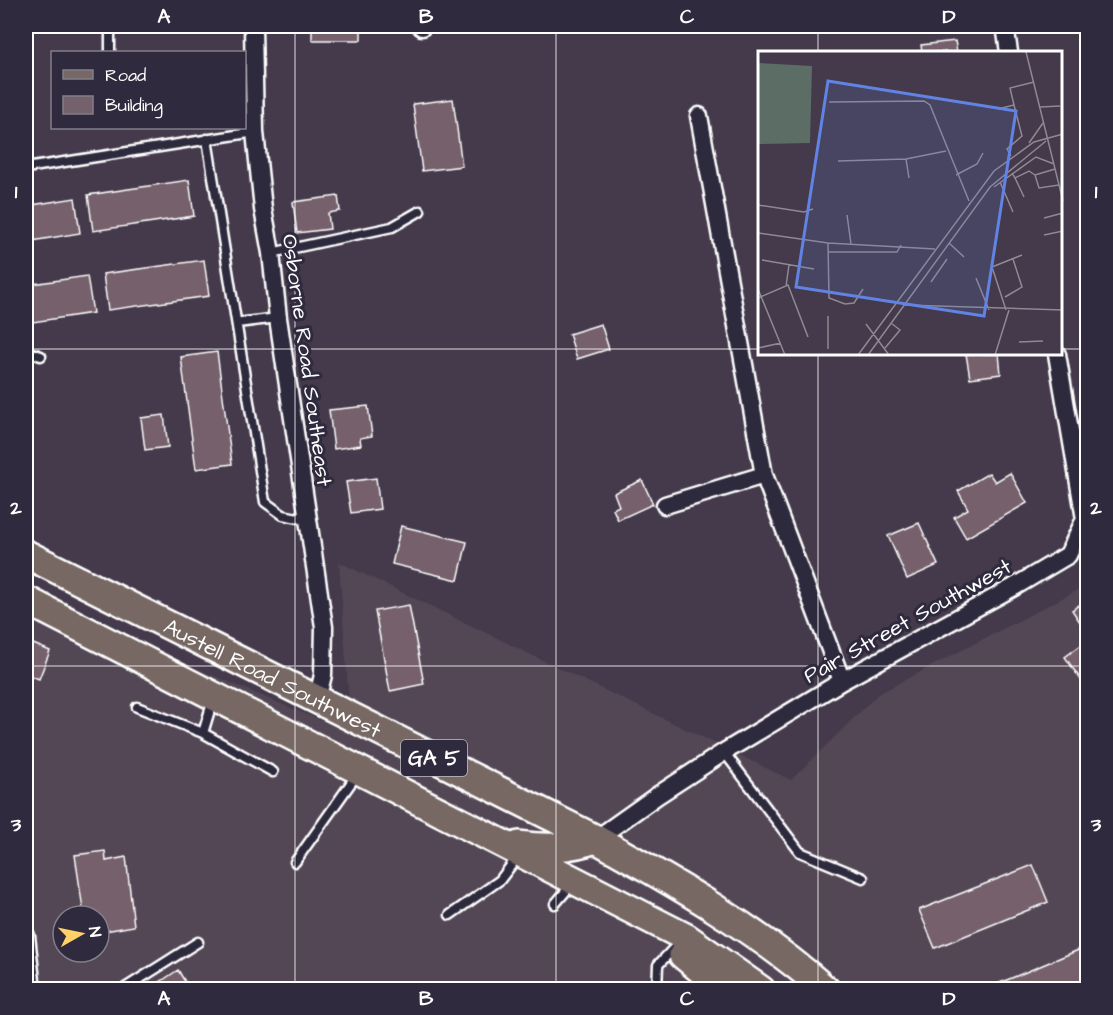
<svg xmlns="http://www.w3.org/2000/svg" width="1113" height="1015" viewBox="0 0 1113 1015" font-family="'Architects Daughter',sans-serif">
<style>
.built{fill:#534655;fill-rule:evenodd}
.building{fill:#75616c;stroke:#fff;stroke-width:1.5}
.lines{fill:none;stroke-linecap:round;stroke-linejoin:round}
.lane-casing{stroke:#fff;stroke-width:13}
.street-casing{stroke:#fff;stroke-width:21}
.primary-casing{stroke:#fff;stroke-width:32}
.lane{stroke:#2f2a3d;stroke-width:8}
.street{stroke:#2f2a3d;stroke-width:16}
.primary{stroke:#776864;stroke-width:27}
.grid{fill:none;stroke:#fff;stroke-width:1.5;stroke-opacity:0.55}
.labels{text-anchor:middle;stroke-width:6;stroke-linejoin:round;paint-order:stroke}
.shield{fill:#2f2a3d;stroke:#c1bfc5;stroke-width:1.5}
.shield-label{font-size:21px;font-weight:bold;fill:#fff}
.street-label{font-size:22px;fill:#fff;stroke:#2f2a3d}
.inset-road{fill:none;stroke:#8f8993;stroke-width:1.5}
.view{fill:#6183e4;fill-opacity:0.15;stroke:#6183e4;stroke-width:3}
.inset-edge{fill:none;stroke:#fff;stroke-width:3}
.neatline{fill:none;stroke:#fff;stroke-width:2}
.grid-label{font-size:20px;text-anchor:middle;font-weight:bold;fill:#fff}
</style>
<rect width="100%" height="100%" fill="#443a4b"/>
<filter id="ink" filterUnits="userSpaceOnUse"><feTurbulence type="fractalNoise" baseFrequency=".0167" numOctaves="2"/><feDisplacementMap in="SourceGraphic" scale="12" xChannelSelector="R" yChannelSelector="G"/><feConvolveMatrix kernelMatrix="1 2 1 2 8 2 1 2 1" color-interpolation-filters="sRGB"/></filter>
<g filter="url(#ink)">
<path class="built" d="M339 562 791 780 878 694 1087 585V989H26V589L27 598 351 733ZM63 916H99V952H63Z"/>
<path class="building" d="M312 26H361V40H312Z
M955 41 957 52H922L921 45Z
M453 99 462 166 422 171 413 104Z
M189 180 194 216 93 231 88 195Z
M338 196 340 211 328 213 330 229 297 233 293 202Z
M75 198 80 233 26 242V206Z
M204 260 209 296 108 310 103 274Z
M87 276 93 313 26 323V285Z
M1088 281V304H1086L1083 282Z
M601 324 609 349 577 359 569 334Z
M217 352 232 464 196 469 181 357Z
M966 354H999L1001 374 970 378Z
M368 406 372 436 360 438 361 445 334 449 329 410Z
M164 415 168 447 145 450 141 418Z
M989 473 995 482 1010 473 1027 503 966 538 954 517 968 509 958 491Z
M376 478 380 509 351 513 346 482Z
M642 480 653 504 618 520 613 509 619 506 614 493Z
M919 523 938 565 907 579 888 536Z
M401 526 467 542 458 580 392 564Z
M1088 599V634L1072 610Z
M409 605 424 684 390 691 375 611Z
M26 641 50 651 39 679 26 674Z
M1084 643 1088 648V675L1081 680 1065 657Z
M105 851 106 861 126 857 134 926 99 932V916H84L75 855Z
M1033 865 1048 902 935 948 919 910Z
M1088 946V990H983Z
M178 970 190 990H148Z"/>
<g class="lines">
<defs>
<path id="lane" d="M110 52V26
M207 139 265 502 283 515 308 520
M26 168 255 132
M271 253 392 227 420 211
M237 323 278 318
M26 351 41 356
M137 707 203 733 273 772
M203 733 213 700
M724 752 800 852 863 878
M295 862 358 773
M555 904 572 884
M450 915 500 880 519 855
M122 990 198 942
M657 990 658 965 674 948"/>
<path id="street" d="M253 26 255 132 263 209 271 253 278 318 324 627 323 675 317 700
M421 26 422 27
M1005 26 1009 52
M699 116 764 475 842 681
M665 505 764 475
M596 839 658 795 724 752 842 681 1014 587 1068 555 1085 519 1057 354
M26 936 32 990"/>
<g id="primary">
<path id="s1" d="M26 554 596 839C675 883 758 930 826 990"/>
<path d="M26 600 687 938 761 990"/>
<path d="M519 845C547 849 569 848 596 839"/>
<path d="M683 955 725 990"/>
</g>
</defs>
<use href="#lane" class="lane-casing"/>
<use href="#street" class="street-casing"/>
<use href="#primary" class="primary-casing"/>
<use href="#lane" class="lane"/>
<use href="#street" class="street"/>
<use href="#primary" class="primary"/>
</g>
</g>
<path class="grid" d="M295 26V990M556 26V990M818 26V52M26 349H759M1060 349H1088M818 354V990M26 666H1088"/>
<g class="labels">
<rect class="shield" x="401" y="740" width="66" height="36" rx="4.5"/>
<g class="shield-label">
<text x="434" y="765">GA 5</text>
</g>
<g class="street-label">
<text transform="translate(308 360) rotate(82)" y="8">Osborne Road Southeast</text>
<text transform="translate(907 620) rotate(-29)" y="8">Pair Street Southwest</text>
<text dy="8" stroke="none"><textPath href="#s1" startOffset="276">Austell Road Southwest</textPath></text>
</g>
</g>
<g transform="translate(758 51)">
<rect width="304" height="304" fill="#443a4b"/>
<path d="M0 12 54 15 52 92 0 93Z" fill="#5c6d65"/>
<path class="inset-road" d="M268 1 305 150M71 51 166 50 172 54 211 150M282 56 302 55M240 58 256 54 252 37 276 31M271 92 285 72M253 105 249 98 264 85 256 54M148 108 151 127M80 110 148 108 188 100M297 118 277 124 281 137 301 134M254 122 257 127 271 120 277 124M198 124 219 113 225 102M257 127 266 146M242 131 255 161M236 136 278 106 296 113M0 154 46 161 55 158M89 164 93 193M286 167 305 162M0 182 70 192 177 198M286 184 305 180M70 192 71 247 87 253 96 252 105 238M191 192 206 206M70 201H139L143 194M4 209 56 218M218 227 231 259M173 231 189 208M28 235 31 214M0 238 27 304M247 246 264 236 255 208M0 247 30 234 50 286M147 254 305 259M248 259 234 216 264 204M108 273 131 304M261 291 285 290M0 297 23 292M127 297 142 279 133 272M70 298V265M100 304 236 120 276 91 305 83M110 304 232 136 288 90M237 304 251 259"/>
<path class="view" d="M70 30 258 60 226 265 38 236Z"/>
<rect width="304" height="304" class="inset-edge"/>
</g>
<rect width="1113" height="1015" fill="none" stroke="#2f2a3d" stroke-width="66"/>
<rect x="51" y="51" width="195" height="78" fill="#2f2a3d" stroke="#827f8b" stroke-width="1.5"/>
<rect x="63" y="70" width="30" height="9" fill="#776864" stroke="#827f8b" stroke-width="1.5"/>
<text x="105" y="81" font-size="18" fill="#ffffff">Road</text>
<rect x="63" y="96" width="30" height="18" fill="#75616c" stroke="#827f8b" stroke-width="1.5"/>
<text x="105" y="111" font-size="18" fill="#ffffff">Building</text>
<g transform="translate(81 934) rotate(81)"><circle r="28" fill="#2f2a3d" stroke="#827f8b" stroke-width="1.5"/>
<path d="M0-4.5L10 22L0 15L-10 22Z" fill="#ffd166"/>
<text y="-9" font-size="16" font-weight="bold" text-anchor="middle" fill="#ffffff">N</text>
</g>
<rect x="33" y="33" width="1047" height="949" class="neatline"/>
<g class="grid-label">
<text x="164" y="23">A</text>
<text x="426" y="23">B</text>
<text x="687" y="23">C</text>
<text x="949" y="23">D</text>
<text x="16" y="198">1</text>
<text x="1096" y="198">1</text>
<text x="16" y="514">2</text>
<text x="1096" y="514">2</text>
<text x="16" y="831">3</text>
<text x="1096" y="831">3</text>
<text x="164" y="1005">A</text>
<text x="426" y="1005">B</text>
<text x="687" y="1005">C</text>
<text x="949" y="1005">D</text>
</g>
</svg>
